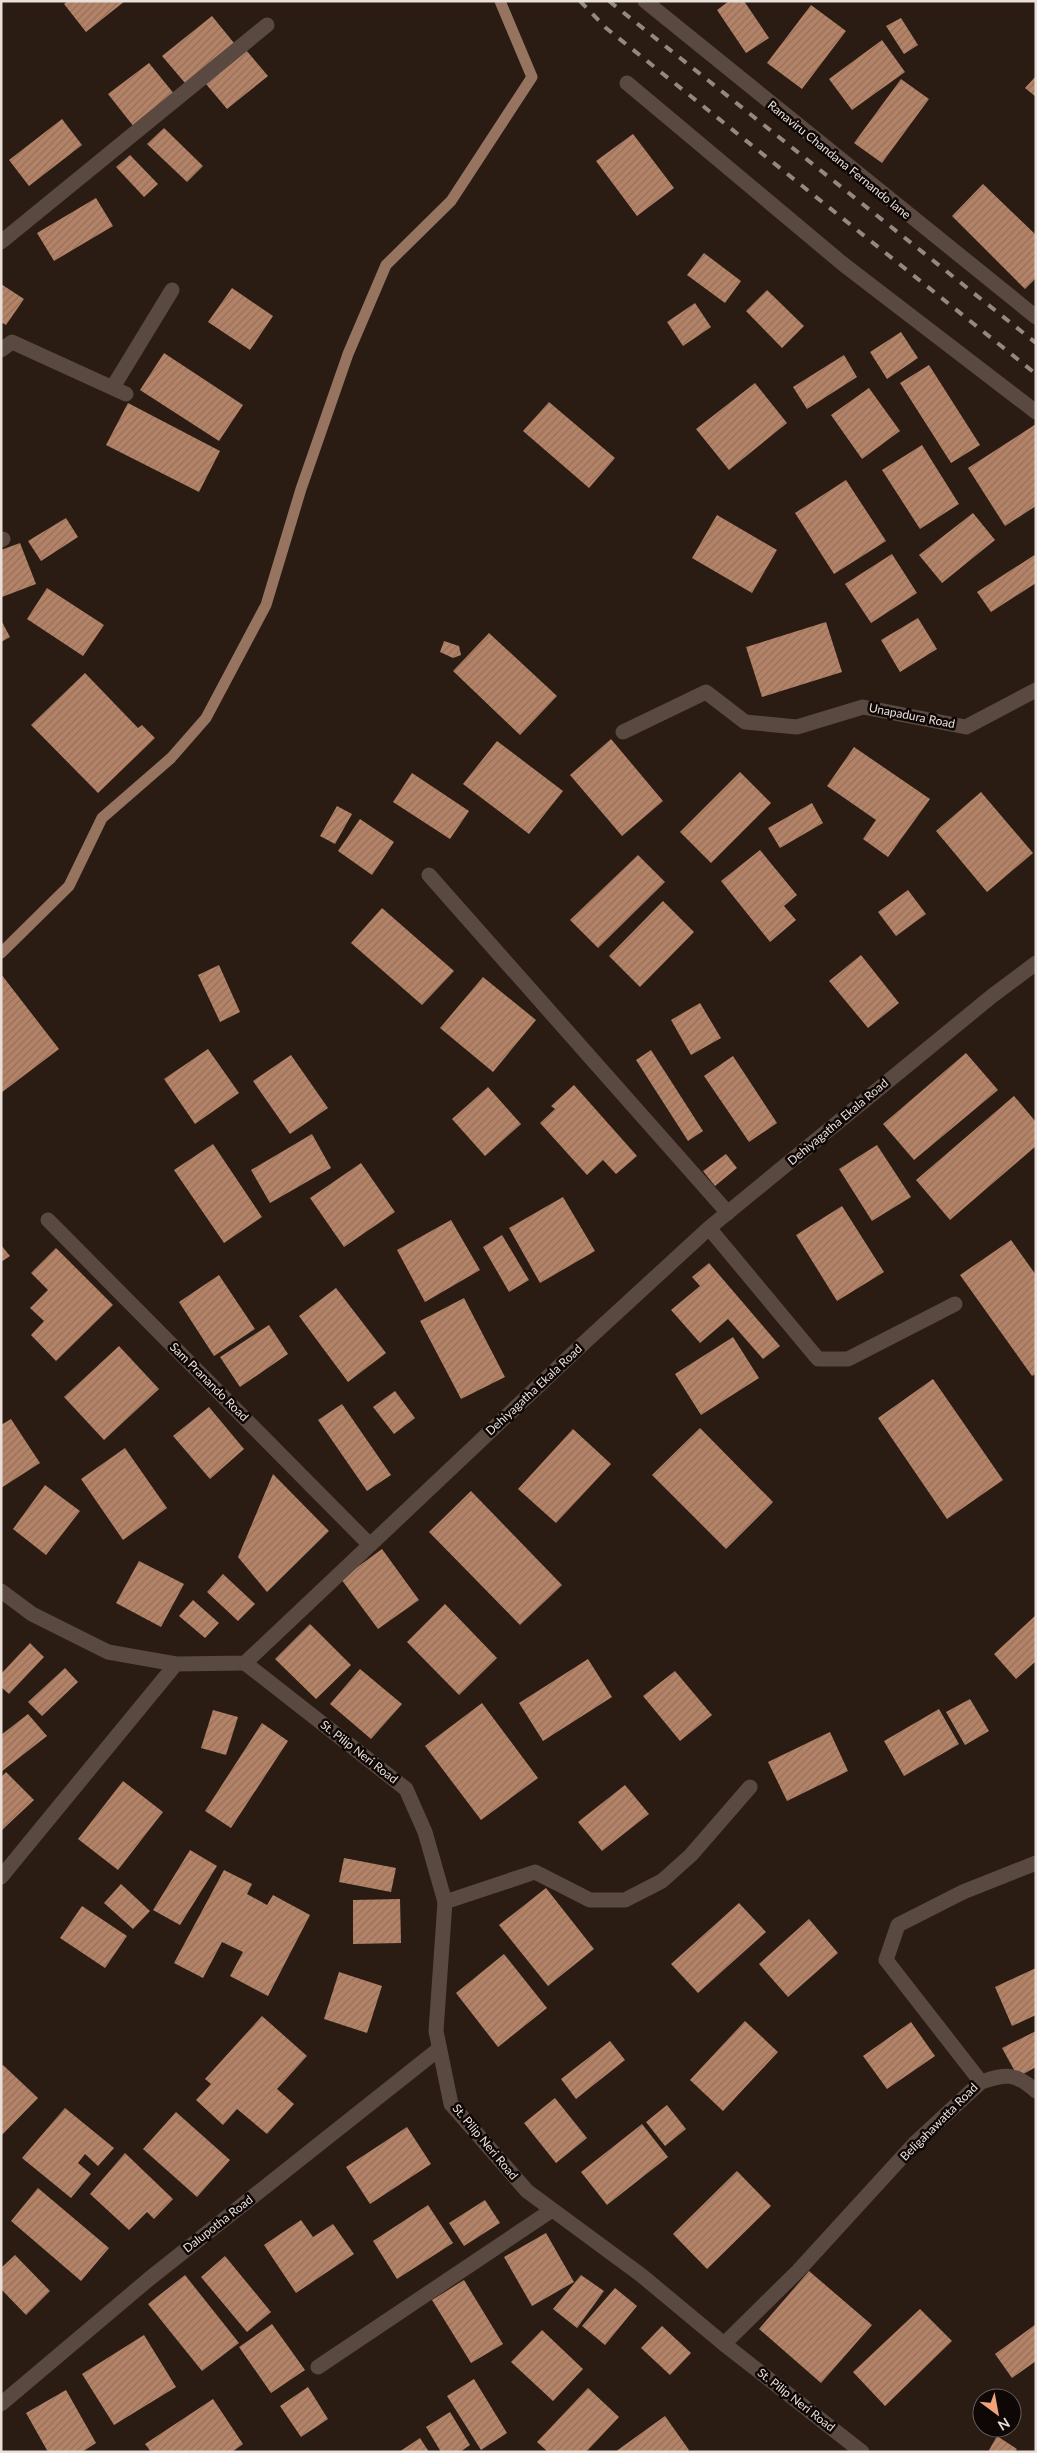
<svg xmlns="http://www.w3.org/2000/svg" width="1037" height="2453" viewBox="0 0 1037 2453" font-family="Lato,sans-serif">
<style>
.lines{fill:none;stroke-linecap:round;stroke-linejoin:round}
.stream{stroke:#977460;stroke-width:11}
.building{fill:url(#building-hatch)}
.street{stroke:#594940;stroke-width:15}
.secondary{stroke:#594940;stroke-width:15}
.rail{stroke:#948881;stroke-width:4;stroke-dasharray:9 9;stroke-linecap:butt}
.labels{text-anchor:middle;stroke-width:5;stroke-linejoin:round;paint-order:stroke}
.street-label{font-size:12px;fill:#eae0da;stroke:#0e0705}
</style>
<defs>
<pattern id="building-hatch" width="6" height="6" patternUnits="userSpaceOnUse" patternTransform="scale(1.25)"><rect width="6" height="6" fill="#b48367"/><path d="M-1 1l2-2M0 6l6-6M5 7l2-2" fill="none" stroke="#93705c"/></pattern>
</defs>
<rect width="100%" height="100%" fill="#2a1b13"/>
<g class="lines">
<path class="stream" d="M1 953 69 886 102 818 171 758 206 718 266 605 301 489 348 354 386 265 451 201 532 77 500 1"/>
</g>
<path class="building" d="M67 1H125L86 32 64 4Z
M729 1H744L769 38 746 53 717 10Z
M811 5 846 31 802 89 767 63Z
M212 16 234 43 185 83 162 56Z
M901 18 918 45 904 54 886 26Z
M882 40 905 72 852 110 829 79Z
M246 50 268 76 227 109 206 84Z
M149 63 175 95 134 127 108 94Z
M1036 76V97L1025 88Z
M901 79 929 99 882 163 854 143Z
M62 119 82 145 29 186 9 160Z
M164 128 203 166 187 182 147 144Z
M633 134 674 188 637 216 596 161Z
M130 155 158 184 144 197 116 167Z
M983 184 1036 235V278L1025 289 952 216Z
M96 198 113 226 54 261 37 233Z
M704 253 741 281 725 303 687 275Z
M1 284 24 299 6 325 1 322Z
M232 288 273 316 250 350 208 322Z
M767 290 804 326 782 348 746 311Z
M695 303 711 327 683 346 667 322Z
M901 332 918 358 887 379 870 352Z
M164 353 243 405 219 441 140 390Z
M844 355 857 377 807 409 793 387Z
M929 365 980 445 951 463 900 383Z
M755 383 787 423 729 470 696 429Z
M869 388 900 431 862 459 831 415Z
M549 402 615 458 589 488 523 431Z
M128 403 220 451 199 492 106 445Z
M1036 424V506L1005 526 968 468Z
M922 445 959 504 920 529 882 470Z
M846 480 886 541 834 574 795 513Z
M973 513 995 540 942 583 919 555Z
M717 515 777 550 752 593 692 558Z
M66 518 78 537 41 561 28 541Z
M20 543 36 584 2 597 1 550Z
M892 554 917 593 871 623 845 584Z
M1036 554V583L991 612 977 592Z
M47 588 104 625 83 656 27 619Z
M918 618 937 649 900 672 881 640Z
M1 620 10 637 1 642Z
M826 622 842 672 762 697 746 647Z
M489 633 557 696 520 735 453 671Z
M444 641 459 646 461 655 453 658 440 652Z
M85 673 138 728 142 725 155 738 98 793 31 725Z
M611 739 663 801 622 836 570 775Z
M497 741 563 791 529 834 463 784Z
M854 747 930 799 888 857 863 839 876 820 827 786Z
M740 772 771 803 711 863 680 832Z
M412 773 469 811 450 839 393 802Z
M981 792 1033 853 987 892 936 831Z
M812 803 823 823 780 848 768 828Z
M337 806 352 814 335 844 320 836Z
M360 819 394 842 372 875 338 851Z
M760 850 797 895 784 906 796 920 770 942 721 881Z
M638 855 665 882 598 948 570 920Z
M908 890 926 914 896 936 878 912Z
M663 901 694 932 640 987 609 956Z
M382 908 454 971 422 1005 351 943Z
M861 955 899 1003 868 1028 829 981Z
M219 965 240 1012 220 1022 198 975Z
M1 974 59 1049 1 1093Z
M483 977 536 1020 493 1072 440 1028Z
M700 1003 721 1038 691 1055 671 1020Z
M208 1049 239 1093 195 1124 164 1079Z
M651 1050 703 1131 688 1141 636 1060Z
M966 1053 998 1090 914 1160 883 1124Z
M291 1055 328 1108 290 1134 253 1081Z
M733 1056 777 1123 749 1142 704 1076Z
M574 1085 637 1156 616 1174 603 1160 587 1175 540 1123 555 1109 551 1106Z
M488 1087 521 1124 485 1156 452 1119Z
M1014 1096 1036 1122V1146L950 1220 916 1180Z
M312 1134 331 1168 270 1203 251 1170Z
M213 1144 262 1217 224 1243 174 1170Z
M877 1145 911 1197 872 1221 839 1169Z
M726 1154 737 1168 715 1186 703 1171Z
M361 1163 395 1212 344 1247 310 1198Z
M563 1197 595 1251 540 1283 509 1228Z
M842 1206 884 1272 837 1301 796 1235Z
M451 1220 480 1270 425 1302 397 1250Z
M502 1235 529 1280 509 1292 483 1247Z
M1011 1240 1036 1275V1374L1032 1376 960 1275Z
M1 1245 10 1256 1 1262Z
M56 1248 113 1305 56 1361 31 1335 44 1321 30 1308 48 1290 31 1273Z
M709 1263 780 1346 763 1359 728 1319 700 1343 671 1310 700 1286 692 1277Z
M219 1275 255 1329 214 1356 179 1302Z
M336 1288 386 1353 348 1382 299 1316Z
M464 1298 505 1377 461 1399 420 1321Z
M269 1325 288 1354 240 1387 220 1357Z
M733 1337 759 1378 701 1415 675 1374Z
M119 1346 159 1389 104 1440 64 1397Z
M933 1379 1003 1480 947 1519 878 1418Z
M395 1391 415 1418 394 1434 373 1407Z
M342 1404 391 1475 367 1491 318 1420Z
M209 1407 244 1449 210 1479 173 1436Z
M11 1419 40 1463 1 1488V1425Z
M700 1428 773 1502 726 1549 652 1475Z
M573 1429 611 1464 556 1523 518 1489Z
M125 1448 167 1508 123 1540 81 1479Z
M273 1474 329 1531 267 1592 238 1557Z
M45 1485 80 1511 46 1555 13 1529Z
M471 1491 562 1585 520 1625 429 1532Z
M382 1549 419 1600 378 1629 341 1579Z
M139 1561 184 1584 161 1627 116 1603Z
M223 1574 255 1604 238 1621 207 1592Z
M193 1600 219 1623 205 1638 179 1616Z
M445 1604 497 1658 459 1695 407 1642Z
M1036 1615V1661L1016 1679 994 1654Z
M310 1624 351 1665 316 1699 275 1659Z
M30 1643 44 1657 9 1694 1 1687V1674Z
M588 1659 612 1697 543 1741 519 1703Z
M65 1668 78 1682 42 1716 28 1702Z
M360 1669 402 1704 371 1739 330 1704Z
M675 1671 712 1715 680 1741 643 1696Z
M970 1699 989 1731 965 1745 946 1712Z
M482 1703 538 1778 481 1820 425 1746Z
M939 1709 959 1744 904 1776 884 1741Z
M213 1710 238 1717 226 1755 201 1748Z
M28 1714 47 1736 1 1772V1735Z
M262 1723 288 1741 231 1828 205 1811Z
M830 1732 848 1771 787 1801 768 1762Z
M6 1772 34 1800 1 1831V1777Z
M123 1781 163 1812 118 1870 78 1839Z
M625 1785 649 1814 602 1851 578 1822Z
M190 1850 217 1866 180 1925 153 1910Z
M344 1858 396 1868 391 1892 339 1882Z
M224 1870 252 1884 247 1894 267 1905 273 1895 310 1915 268 1996 230 1976 243 1952 222 1942 203 1978 174 1963Z
M121 1884 150 1911 133 1929 104 1903Z
M546 1888 594 1949 548 1986 499 1925Z
M400 1899 401 1943 353 1944V1900Z
M739 1903 766 1932 698 1993 671 1964Z
M82 1906 127 1936 105 1968 60 1938Z
M809 1919 838 1953 788 1997 759 1964Z
M504 1954 547 2008 498 2047 456 1993Z
M1036 1968V2015L1012 2026 995 1987Z
M339 1972 382 1986 367 2033 324 2019Z
M262 2016 307 2056 277 2089 294 2104 267 2134 237 2109 223 2125 196 2100 211 2084 205 2079Z
M745 2021 778 2052 723 2111 690 2080Z
M911 2022 935 2056 887 2089 863 2056Z
M1036 2031V2067L1018 2077 1002 2048Z
M610 2041 625 2060 576 2099 561 2079Z
M3 2065 38 2098 1 2136V2067Z
M555 2098 587 2138 556 2163 524 2123Z
M667 2105 686 2129 665 2146 646 2122Z
M65 2108 114 2148 98 2166 85 2154 78 2163 91 2174 71 2198 22 2158Z
M176 2112 230 2160 197 2197 143 2149Z
M642 2124 668 2157 607 2205 581 2172Z
M407 2127 431 2164 370 2204 346 2167Z
M125 2153 173 2199 154 2219 147 2212 129 2230 90 2194Z
M737 2171 771 2206 707 2269 673 2234Z
M38 2188 109 2248 81 2281 11 2221Z
M485 2200 500 2223 464 2246 449 2223Z
M428 2205 453 2243 397 2279 373 2241Z
M301 2220 313 2237 333 2224 354 2254 296 2293 264 2245Z
M546 2233 574 2282 532 2306 504 2257Z
M15 2255 50 2291 26 2315 1 2289V2268Z
M225 2256 271 2312 247 2332 201 2277Z
M809 2271 872 2325 821 2383 759 2329Z
M185 2275 239 2343 202 2371 148 2304Z
M581 2275 604 2291 577 2328 553 2309Z
M464 2280 503 2344 471 2363 432 2300Z
M615 2288 637 2306 605 2345 582 2326Z
M920 2309 952 2341 885 2406 853 2372Z
M272 2324 305 2370 271 2393 239 2347Z
M1036 2324V2361L1012 2378 995 2354Z
M662 2326 691 2353 670 2375 641 2348Z
M542 2330 583 2369 553 2401 511 2362Z
M144 2335 176 2387 114 2425 82 2374Z
M474 2379 507 2433 481 2450 447 2396Z
M308 2387 328 2419 301 2437 280 2406Z
M588 2388 619 2417 586 2452H548L537 2442Z
M66 2390 96 2443 82 2452H48L26 2413Z
M213 2399 243 2444 232 2452H151L145 2444Z
M450 2412 470 2445 460 2452H441L426 2427Z
M665 2416 689 2450 686 2452H615Z
M997 2436 1017 2449 1015 2452H988Z
M420 2438 429 2452H399Z"/>
<g class="lines">
<path class="street" d="M645 1 1036 317
M627 83 843 264 1036 412
M1 242 267 25
M1 350 12 342 126 394
M113 387 172 290
M1 540 3 539
M623 732 706 692 745 722 797 727 863 707 966 727 1036 690
M429 875 728 1213
M48 1220 369 1544
M709 1228 818 1359H848L955 1304
M1 1591 32 1614 108 1652 176 1664 245 1663 586 1341 709 1228 992 996 1036 963
M1 1877 176 1664
M445 1902 535 1872 590 1900H625L662 1881 691 1855 750 1787
M981 2082C1006 2074 1014 2072 1036 2091
M724 2344 798 2271 915 2143 981 2082 886 1960 898 1925 963 1892 1036 1863
M318 2367 552 2210
M1 2404 149 2279 439 2049"/>
<path class="secondary" d="M245 1663 406 1789 425 1832 445 1902 436 2031 451 2104 527 2191 641 2275 724 2344 862 2452"/>
<path class="rail" d="M580 1 606 28 1036 374
M609 1 1036 343"/>
</g>
<g class="labels">
<g class="street-label">
<text transform="translate(839 160) rotate(39)" y="4">Ranaviru Chandana Fernando lane</text>
<text transform="translate(912 716) rotate(11)" y="4">Unapadura Road</text>
<text transform="translate(838 1122) rotate(-40)" y="4">Dehiyagatha Ekala Road</text>
<text transform="translate(209 1382) rotate(45)" y="4">Sam Pranando Road</text>
<text transform="translate(534 1390) rotate(-43)" y="4">Dehiyagatha Ekala Road</text>
<text transform="translate(359 1752) rotate(38)" y="4">St. Pilip Neri Road</text>
<text transform="translate(939 2122) rotate(-45)" y="4">Beligahawatta Road</text>
<text transform="translate(485 2142) rotate(50)" y="4">St. Pilip Neri Road</text>
<text transform="translate(218 2224) rotate(-38)" y="4">Dalupotha Road</text>
<text transform="translate(796 2400) rotate(38)" y="4">St. Pilip Neri Road</text>
</g>
</g>
<rect width="1037" height="2453" fill="none" stroke="#eae0da" stroke-width="5"/>
<g transform="translate(997 2413) rotate(148)"><circle r="24" fill="#0e0705" stroke="#665e5a"/>
<path d="M0-4L9 19L0 12L-9 19Z" fill="#efa377"/>
<text y="-8" font-size="14" font-weight="bold" text-anchor="middle" fill="#eae0da">N</text>
</g>
</svg>
